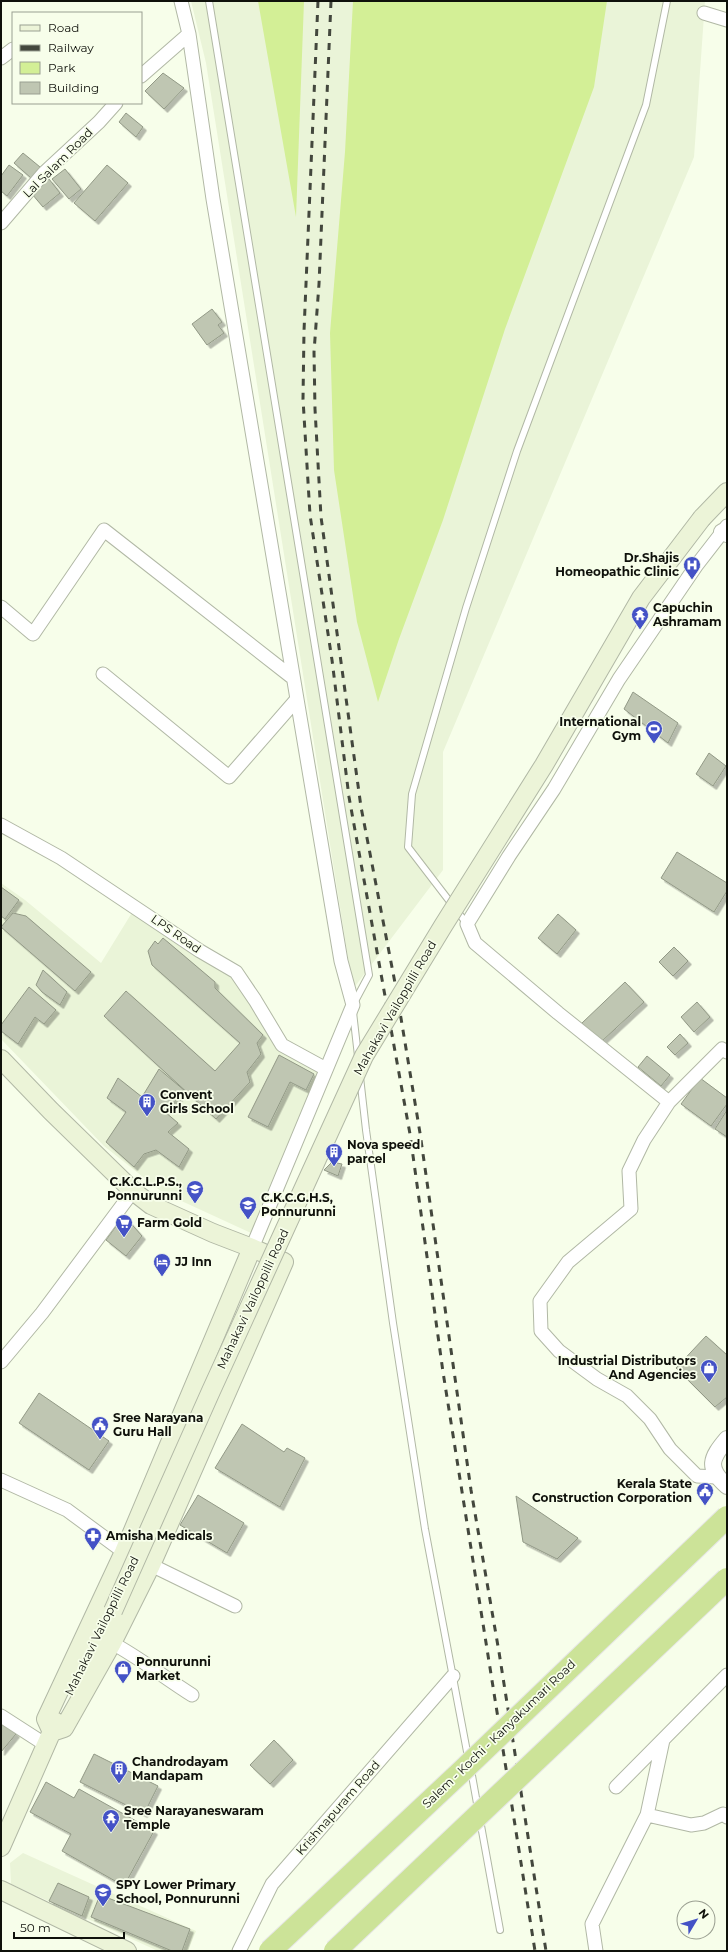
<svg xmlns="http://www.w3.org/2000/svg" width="728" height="1952" viewBox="0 0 728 1952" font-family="Montserrat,sans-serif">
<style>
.built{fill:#eaf4d8}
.green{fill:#d3ef96}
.building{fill:#bfc6b2;stroke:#929986;filter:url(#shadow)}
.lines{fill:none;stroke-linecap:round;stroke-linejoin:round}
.service-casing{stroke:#b1b8a5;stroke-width:8}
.minor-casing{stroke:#b1b8a5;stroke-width:15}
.tertiary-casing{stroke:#b1b8a5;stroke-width:18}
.secondary-casing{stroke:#b1b8a5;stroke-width:20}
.service{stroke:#fff;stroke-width:6}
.minor{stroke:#fff;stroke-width:13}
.tertiary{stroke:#fff;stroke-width:16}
.secondary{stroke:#ecf4d8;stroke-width:18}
.rail{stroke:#43473d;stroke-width:3;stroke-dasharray:7 7;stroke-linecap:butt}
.secondary-bridge-casing{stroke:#b1b8a5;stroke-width:20;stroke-linecap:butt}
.trunk-bridge-casing{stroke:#e7e7e7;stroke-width:24;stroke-linecap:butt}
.secondary-bridge{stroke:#ecf4d8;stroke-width:18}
.trunk-bridge{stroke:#cce398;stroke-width:22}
.labels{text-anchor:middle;stroke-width:3.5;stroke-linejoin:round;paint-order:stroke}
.street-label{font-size:12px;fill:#0f110b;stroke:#f7feea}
.poi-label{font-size:12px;font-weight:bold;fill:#0f110b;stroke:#f7feea;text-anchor:start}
</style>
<defs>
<filter id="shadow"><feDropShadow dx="3.5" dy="3.5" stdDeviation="0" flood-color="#0004"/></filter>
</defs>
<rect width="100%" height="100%" fill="#f7feea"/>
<path class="built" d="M191 1H705L694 157 443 752V870L353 989 206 63Z
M1 883 25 900 101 963 133 911 233 976 279 1048 321 1071 251 1233 162 1192 104 1146 1 1039Z
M23 1853 196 1931 188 1951H158L11 1884 10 1863Z"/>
<path class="green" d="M258 1H304L296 217Z
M353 1H607L594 87 505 329 443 520 399 639 378 702 357 622 334 470 330 333 345 152Z"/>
<path class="building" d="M163 73 184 88 164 109 145 91Z
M126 113 143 127 136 137 119 122Z
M23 153 40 167 31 178 14 163Z
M9 165 23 175 7 196 1 191V176Z
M107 165 128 183 95 221 74 203Z
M65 169 81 189 69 199 52 179Z
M49 179 60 193 43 207 32 194Z
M212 309 222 322 218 325 224 333 207 345 192 324Z
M633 692 678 723 668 743 624 709Z
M709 753 726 766 713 786 696 774Z
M677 852 727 883V891L714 912 661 878Z
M1 887 19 900 5 919 1 916Z
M13 913 26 916 91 972 75 991 1 927Z
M558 914 576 930 557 954 538 938Z
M163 938 215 982V988L263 1035 257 1043 261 1054 247 1072 250 1082 216 1119 104 1016 126 991 215 1071 240 1043 152 965 148 951 155 941 158 944Z
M674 947 688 961 673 976 659 962Z
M43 970 67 992 60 1005 42 992 36 985Z
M625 982 644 1002 601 1042 582 1023Z
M29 987 56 1010 44 1024 35 1017 18 1044 1 1031V1025Z
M697 1002 710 1017 694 1032 681 1017Z
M680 1034 688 1043 675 1055 667 1047Z
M279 1055 314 1074 306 1090 290 1082 268 1127 248 1117Z
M647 1056 670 1075 661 1086 638 1067Z
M159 1069 185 1091 165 1112 178 1123 168 1132 189 1149 179 1167 156 1150 144 1154 134 1167 106 1142 126 1112 107 1098 118 1078 142 1097Z
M700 1078 727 1098V1104L711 1126 681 1104Z
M727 1110V1137L715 1129Z
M332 1162 342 1164 338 1176 324 1170Z
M122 1218 127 1219 142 1236 126 1256 106 1240Z
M706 1336 727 1355V1397L715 1407 676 1368Z
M39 1393 109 1441 89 1470 19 1423Z
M242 1424 284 1452 287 1448 305 1458 280 1507 215 1468Z
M198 1495 244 1523 227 1553 180 1525Z
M516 1496 578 1538 557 1559 523 1542Z
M1 1720 16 1734 1 1752Z
M274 1740 293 1760 270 1784 250 1765Z
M94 1754 158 1786 144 1814 80 1782Z
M46 1782 74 1798 79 1789 154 1831 124 1886 62 1851 71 1834 30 1812Z
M58 1883 89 1897 82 1916 49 1901Z
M100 1895 190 1929 182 1951H172L91 1917Z"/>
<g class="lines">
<defs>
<path id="service" d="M209 1 369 975 354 1003
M467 924 408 847 412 794 466 608 517 451 646 105 667 1
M353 1012 358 1056
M360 1077 366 1130 393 1323 425 1529 468 1757
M471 1770 478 1809
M480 1820 500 1930"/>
<path id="minor" d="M181 1 189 34 213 199 341 961 353 1005 252 1248
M704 13 727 20
M1 58 13 49
M141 76 189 34
M1 223 44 173 99 122 116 103
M1 607 33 634 104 530 293 678
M103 674 229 777 297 699
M1 825 61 858 200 951 236 972 255 1000 282 1045 326 1069
M669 1102 722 1049 727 1052
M1 1362 42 1313 133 1191
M716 1477 697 1476 670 1449 650 1419 627 1396 597 1379 559 1351 541 1331 540 1301 568 1262 631 1209 629 1171 644 1140 669 1102 558 1013 475 943 467 924 509 856 554 789 619 679 696 566 727 526
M1 1480 67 1510 124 1552
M151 1565 235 1606
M112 1643C140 1658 165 1678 192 1695
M1 1716 46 1745
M663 1740 647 1815 691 1825 704 1823 723 1814 727 1817
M616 1787 727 1675
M239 1951 272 1884 453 1676
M596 1951 592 1924 647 1815"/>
<path id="tertiary" d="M722 532 727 534
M727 1439C711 1458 706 1468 727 1486"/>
<path id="secondary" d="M702 518 727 492
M1 1059 51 1111 133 1191 151 1205 213 1233 252 1248
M252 1248 284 1262 151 1565 112 1643 64 1728 52 1732 46 1719 124 1552Z
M80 1672 113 1611
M1 1847 56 1722
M1 1890 127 1951"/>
</defs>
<use href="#service" class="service-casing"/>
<use href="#minor" class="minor-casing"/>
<use href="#tertiary" class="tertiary-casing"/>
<use href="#secondary" class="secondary-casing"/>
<use href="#service" class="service"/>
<use href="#minor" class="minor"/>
<use href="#tertiary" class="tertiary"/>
<use href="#secondary" class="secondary"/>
<path class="rail" d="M318 1 304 331 303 399 310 515 332 660 349 797 410 1134 443 1372 535 1951
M331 1 319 284 314 352 315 409 321 517 361 807 396 988 420 1133 471 1490 499 1652 546 1951"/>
<defs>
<path id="secondary-bridge" d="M113 1611 211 1391 364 1056 443 926 544 765 641 598 702 518"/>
<path id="trunk-bridge" d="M270 1951 463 1770 727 1517
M335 1951 727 1579"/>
</defs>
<use href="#secondary-bridge" class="secondary-bridge-casing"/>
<use href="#trunk-bridge" class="trunk-bridge-casing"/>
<use href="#secondary-bridge" class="secondary-bridge"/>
<use href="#trunk-bridge" class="trunk-bridge"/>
</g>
<defs>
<symbol id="hospital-pin" viewBox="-11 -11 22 30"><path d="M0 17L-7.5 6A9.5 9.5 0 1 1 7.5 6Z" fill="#4452c6" stroke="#f7feea"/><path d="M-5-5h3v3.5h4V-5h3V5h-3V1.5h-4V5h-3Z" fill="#fff"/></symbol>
<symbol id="temple-pin" viewBox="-11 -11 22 30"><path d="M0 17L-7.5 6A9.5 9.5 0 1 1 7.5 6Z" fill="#4452c6" stroke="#f7feea"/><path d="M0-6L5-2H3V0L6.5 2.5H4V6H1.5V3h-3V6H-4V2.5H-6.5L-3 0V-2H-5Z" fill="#fff"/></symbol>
<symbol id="stadium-pin" viewBox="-11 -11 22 30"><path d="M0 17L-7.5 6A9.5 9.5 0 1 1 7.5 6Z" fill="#4452c6" stroke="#f7feea"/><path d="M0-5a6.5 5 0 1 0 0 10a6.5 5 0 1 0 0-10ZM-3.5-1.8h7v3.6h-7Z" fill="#fff"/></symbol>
<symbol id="building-pin" viewBox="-11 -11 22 30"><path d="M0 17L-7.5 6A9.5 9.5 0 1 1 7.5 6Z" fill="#4452c6" stroke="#f7feea"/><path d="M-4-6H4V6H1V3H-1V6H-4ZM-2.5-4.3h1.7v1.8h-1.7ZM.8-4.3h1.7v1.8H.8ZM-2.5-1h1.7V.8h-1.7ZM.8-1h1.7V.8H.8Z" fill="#fff"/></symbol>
<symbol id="school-pin" viewBox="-11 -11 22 30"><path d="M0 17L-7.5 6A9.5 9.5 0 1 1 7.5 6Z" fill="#4452c6" stroke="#f7feea"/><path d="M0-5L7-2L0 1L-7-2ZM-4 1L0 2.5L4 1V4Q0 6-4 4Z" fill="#fff"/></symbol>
<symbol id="supermarket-pin" viewBox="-11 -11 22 30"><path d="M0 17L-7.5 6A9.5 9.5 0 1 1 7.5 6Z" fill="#4452c6" stroke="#f7feea"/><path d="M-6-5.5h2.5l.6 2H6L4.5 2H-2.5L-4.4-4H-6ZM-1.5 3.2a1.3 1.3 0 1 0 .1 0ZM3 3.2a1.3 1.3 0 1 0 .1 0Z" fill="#fff"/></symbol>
<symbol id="hotel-pin" viewBox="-11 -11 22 30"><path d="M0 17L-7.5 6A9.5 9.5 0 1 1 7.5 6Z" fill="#4452c6" stroke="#f7feea"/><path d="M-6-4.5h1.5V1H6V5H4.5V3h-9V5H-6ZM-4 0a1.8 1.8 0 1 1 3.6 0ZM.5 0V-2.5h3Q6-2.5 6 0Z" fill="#fff"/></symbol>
<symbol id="shop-pin" viewBox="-11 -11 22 30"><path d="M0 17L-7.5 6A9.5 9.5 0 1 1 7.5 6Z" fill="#4452c6" stroke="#f7feea"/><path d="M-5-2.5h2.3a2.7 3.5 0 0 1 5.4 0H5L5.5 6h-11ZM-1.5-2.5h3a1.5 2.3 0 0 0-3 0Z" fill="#fff"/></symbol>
<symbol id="civic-pin" viewBox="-11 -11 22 30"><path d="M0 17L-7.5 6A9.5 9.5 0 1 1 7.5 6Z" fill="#4452c6" stroke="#f7feea"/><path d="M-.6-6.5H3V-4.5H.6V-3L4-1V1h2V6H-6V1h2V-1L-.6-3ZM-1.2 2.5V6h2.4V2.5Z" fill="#fff"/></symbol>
<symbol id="pharmacy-pin" viewBox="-11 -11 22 30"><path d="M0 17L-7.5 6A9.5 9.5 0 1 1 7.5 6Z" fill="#4452c6" stroke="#f7feea"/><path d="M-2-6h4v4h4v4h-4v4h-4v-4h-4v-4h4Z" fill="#fff"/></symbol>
</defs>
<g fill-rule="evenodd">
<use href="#hospital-pin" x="682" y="555" width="20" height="27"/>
<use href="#temple-pin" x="630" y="605" width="20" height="27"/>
<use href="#stadium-pin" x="644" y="719" width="20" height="27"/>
<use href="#building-pin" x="137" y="1092" width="20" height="27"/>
<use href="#building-pin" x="324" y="1142" width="20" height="27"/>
<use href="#school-pin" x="185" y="1179" width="20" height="27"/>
<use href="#school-pin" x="238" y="1195" width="20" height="27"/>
<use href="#supermarket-pin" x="114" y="1213" width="20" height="27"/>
<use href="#hotel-pin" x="152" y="1252" width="20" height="27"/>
<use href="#shop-pin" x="699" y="1358" width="20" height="27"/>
<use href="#civic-pin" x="90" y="1415" width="20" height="27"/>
<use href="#civic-pin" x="695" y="1481" width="20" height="27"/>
<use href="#pharmacy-pin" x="83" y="1526" width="20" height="27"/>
<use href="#shop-pin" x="113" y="1659" width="20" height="27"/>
<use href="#building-pin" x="109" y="1759" width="20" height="27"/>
<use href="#temple-pin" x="101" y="1808" width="20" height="27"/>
<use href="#school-pin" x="93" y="1882" width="20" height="27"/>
</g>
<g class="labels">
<g class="street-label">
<text transform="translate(58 163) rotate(-45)" y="4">Lal Salam Road</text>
<text transform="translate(176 934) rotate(35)" y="4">LPS Road</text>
<text transform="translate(395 1008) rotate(-60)" y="4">Mahakavi Vailoppilli Road</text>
<text transform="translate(253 1299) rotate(-65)" y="4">Mahakavi Vailoppilli Road</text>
<text transform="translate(102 1626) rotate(-64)" y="4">Mahakavi Vailoppilli Road</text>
<text transform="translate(499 1734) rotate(-44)" y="4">Salem - Kochi - Kanyakumari Road</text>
<text transform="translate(338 1808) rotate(-49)" y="4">Krishnapuram Road</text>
</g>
<g class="poi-label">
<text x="679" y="562" text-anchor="end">Dr.Shajis<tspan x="679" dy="14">Homeopathic Clinic</tspan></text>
<text x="653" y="612">Capuchin<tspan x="653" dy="14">Ashramam</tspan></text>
<text x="641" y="726" text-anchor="end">International<tspan x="641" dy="14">Gym</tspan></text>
<text x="160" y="1099">Convent<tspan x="160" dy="14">Girls School</tspan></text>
<text x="347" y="1149">Nova speed<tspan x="347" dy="14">parcel</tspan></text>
<text x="182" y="1186" text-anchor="end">C.K.C.L.P.S.,<tspan x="182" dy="14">Ponnurunni</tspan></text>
<text x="261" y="1202">C.K.C.G.H.S,<tspan x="261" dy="14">Ponnurunni</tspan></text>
<text x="137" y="1227">Farm Gold</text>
<text x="175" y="1266">JJ Inn</text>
<text x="696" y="1365" text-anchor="end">Industrial Distributors<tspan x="696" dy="14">And Agencies</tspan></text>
<text x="113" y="1422">Sree Narayana<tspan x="113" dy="14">Guru Hall</tspan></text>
<text x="692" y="1488" text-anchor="end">Kerala State<tspan x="692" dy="14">Construction Corporation</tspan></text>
<text x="106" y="1540">Amisha Medicals</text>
<text x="136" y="1666">Ponnurunni<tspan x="136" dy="14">Market</tspan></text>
<text x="132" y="1766">Chandrodayam<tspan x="132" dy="14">Mandapam</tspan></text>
<text x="124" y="1815">Sree Narayaneswaram<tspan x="124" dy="14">Temple</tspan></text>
<text x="116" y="1889">SPY Lower Primary<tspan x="116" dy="14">School, Ponnurunni</tspan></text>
</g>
</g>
<rect width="728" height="1952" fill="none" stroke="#0f110b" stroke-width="4"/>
<rect x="12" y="12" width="130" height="92" fill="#f7feea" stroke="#9a9f91"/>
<rect x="20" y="25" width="20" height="6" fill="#ecf4d8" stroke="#9a9f91"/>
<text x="48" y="32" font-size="12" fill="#0f110b">Road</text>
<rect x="20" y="45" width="20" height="6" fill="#43473d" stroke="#9a9f91"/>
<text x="48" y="52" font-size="12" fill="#0f110b">Railway</text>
<rect x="20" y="62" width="20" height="12" fill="#d3ef96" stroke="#9a9f91"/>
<text x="48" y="72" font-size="12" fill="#0f110b">Park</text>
<rect x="20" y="82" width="20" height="12" fill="#bfc6b2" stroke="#9a9f91"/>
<text x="48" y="92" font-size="12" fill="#0f110b">Building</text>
<g transform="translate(696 1920) rotate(52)"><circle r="19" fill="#f7feea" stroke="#9a9f91"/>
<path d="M0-3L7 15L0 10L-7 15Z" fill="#4452c6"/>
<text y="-6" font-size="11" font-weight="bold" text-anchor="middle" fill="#0f110b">N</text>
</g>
<path d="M14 1932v6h110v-6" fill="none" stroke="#0f110b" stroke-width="2"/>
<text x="20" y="1932" font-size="12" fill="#0f110b" stroke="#f7feea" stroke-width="3" paint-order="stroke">50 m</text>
</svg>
